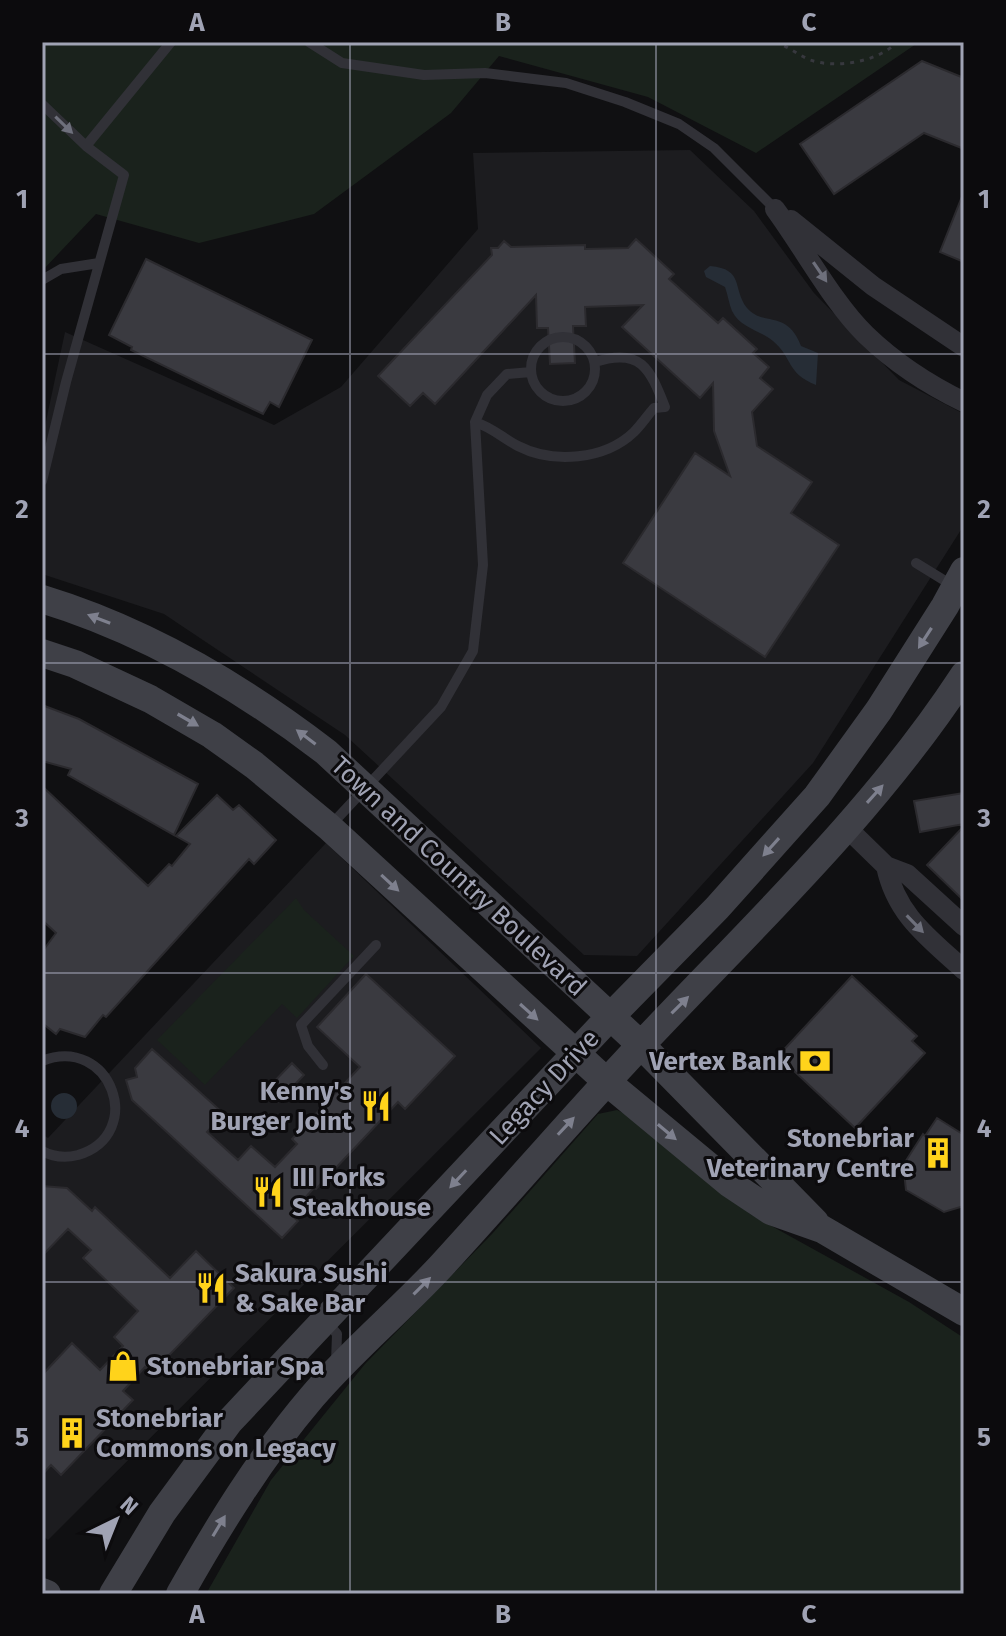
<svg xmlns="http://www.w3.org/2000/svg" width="1006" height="1636" viewBox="0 0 1006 1636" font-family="'Fira Sans',sans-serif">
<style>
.built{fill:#1c1c1f}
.green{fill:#1a221c}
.water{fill:#262d36}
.building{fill:#3a3a40;stroke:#2b2a2e;stroke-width:2}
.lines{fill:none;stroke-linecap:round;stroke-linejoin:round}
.path{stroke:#37383e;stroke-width:3;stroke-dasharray:4 6;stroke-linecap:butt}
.lane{stroke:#313137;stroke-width:10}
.street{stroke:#313137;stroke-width:20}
.secondary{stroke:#3f4047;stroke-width:28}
.oneway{fill:#6e707c}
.oneway2{fill:#7e808e}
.grid{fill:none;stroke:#a0a3b4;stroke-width:2;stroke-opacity:0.55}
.labels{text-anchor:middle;stroke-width:6;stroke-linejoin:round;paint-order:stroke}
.street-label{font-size:26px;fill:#a0a3b4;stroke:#0c0b0d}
.poi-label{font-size:26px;font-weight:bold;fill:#a0a3b4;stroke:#0c0b0d;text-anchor:start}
.neatline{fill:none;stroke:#a0a3b4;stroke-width:3}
.grid-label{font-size:26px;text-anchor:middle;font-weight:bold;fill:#a0a3b4}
</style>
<rect width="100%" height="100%" fill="#101012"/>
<path class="built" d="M690 150 754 211 814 293 899 380 964 414V525L813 763 637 956 584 955 345 735 164 614 42 574V440L65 332 274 425 341 387 478 229 473 153Z
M326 843 541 1048 48 1540 42 1535V1134L48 1138Z"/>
<path class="green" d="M42 42H919L756 153 648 97 499 56 451 113 314 214 199 243 96 214 42 271Z
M296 898 304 910 354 956 297 1018 282 1004 205 1085 157 1040Z
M617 1110 641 1122 750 1214 909 1302 964 1338V1594H206L271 1480 365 1364 492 1234 598 1114Z"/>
<path class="water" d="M710 266C745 269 732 289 747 308 763 327 787 309 801 346L818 353 816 385C786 373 793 358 773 341 760 330 740 328 732 311 729 304 728 295 725 287L706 277 704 271Z
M51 1106a13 13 0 1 1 26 0a13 13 0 1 1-26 0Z"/>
<path class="building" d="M922 61 964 78V149L924 133 834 194 800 144Z
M963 194H964V262L940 252Z
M636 239 674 274 669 279 718 323 723 318 757 349 753 353 769 367 760 378 773 389 752 412 757 446 812 482 791 513 839 545 765 657 623 563 695 453 730 476 714 431 713 383 700 398 622 327 643 305 585 307 586 326H573L575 363 550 364 548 328H537L536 295 435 404 423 393 410 406 378 376 492 255 491 248H498L504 241 511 247 585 245V249L628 248Z
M146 259 312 340 279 407 270 402 263 414 131 350 132 347 109 335Z
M42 705 79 719 198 784 174 835 68 775 71 769 42 761Z
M42 786 148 886 169 864 172 866 190 844 176 836 217 795 233 810 239 805 276 840 254 864 249 859 106 1017 103 1015 85 1037 60 1029 56 1034 42 1023V952L56 933 42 920Z
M964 793V824L920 832 914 801Z
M964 826V901L927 865Z
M366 974 455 1056 405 1109 398 1102 316 1189 314 1188 290 1214 298 1221 282 1238 132 1100 126 1080 137 1077 135 1068 152 1049 224 1114 207 1132 238 1160 251 1146 275 1167 297 1144 292 1139 360 1067 317 1027Z
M852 976 917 1036 912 1041 925 1053 855 1128 778 1056Z
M292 1063 304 1075 278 1102 266 1090Z
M937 1118 964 1135V1206L944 1212 906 1190 904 1172 900 1170 923 1134 925 1136Z
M42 1186 67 1188 92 1211 95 1207 170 1278 196 1251 234 1288 152 1373 145 1367 123 1391 133 1400 61 1475 51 1465 42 1475V1375L72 1343 100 1370 123 1346 114 1337 138 1311 83 1258 91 1250 68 1229 42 1256Z"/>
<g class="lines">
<path class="path" d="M708 42H732
M775 42C788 46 798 55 810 60 836 69 878 62 897 42"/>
<path class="lane" d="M309 42 342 63 424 75 485 73 566 83 625 102 679 124 714 148 775 209
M42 104 86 146 124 175 66 382 42 481
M86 146 171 42
M42 280 61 269 99 263
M531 369a32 32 0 1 1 64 0a32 32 0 1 1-64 0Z
M475 422C491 427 503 438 518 446 553 464 605 460 634 432 641 425 647 416 654 408L665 407C650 369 641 347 595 362
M916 563 955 587
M331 825 441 707 473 651 483 565 475 422 487 395 507 374 531 372
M42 1061C111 1034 147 1134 78 1155 66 1158 53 1157 42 1151
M323 1065 308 1046 301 1025 376 945
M327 1322 337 1334 336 1362"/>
<path class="street" d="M775 209C803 247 833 303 866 335 894 362 929 385 964 402
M791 220 873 286 964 347
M845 826 886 866 907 874 964 926
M886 866C896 915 929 938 964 970"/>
<path class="secondary" d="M42 599C147 631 240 686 326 752L641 1045 815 1222
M42 653 75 664 150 699 212 735 254 765 329 827 607 1082 729 1183 771 1211 822 1229 964 1312
M42 1592 47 1594
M113 1594 162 1513 229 1422 610 1017 717 908 817 796 879 710 945 606 964 571
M180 1594C219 1525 260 1458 312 1397 352 1350 402 1309 444 1263 510 1191 573 1117 640 1046 752 927 874 813 964 675"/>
</g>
<defs><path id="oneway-solid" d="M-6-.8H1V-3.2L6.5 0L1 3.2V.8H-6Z" transform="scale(2)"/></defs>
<g class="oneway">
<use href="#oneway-solid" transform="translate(64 125) rotate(44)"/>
<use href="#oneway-solid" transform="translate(820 272) rotate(56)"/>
<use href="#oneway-solid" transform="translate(915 924) rotate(46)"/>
</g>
<g class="oneway2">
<use href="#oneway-solid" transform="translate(99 619) rotate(-159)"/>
<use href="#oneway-solid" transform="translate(925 638) rotate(123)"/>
<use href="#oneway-solid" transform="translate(188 720) rotate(30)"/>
<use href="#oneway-solid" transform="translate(306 737) rotate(-143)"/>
<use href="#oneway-solid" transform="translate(875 794) rotate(-48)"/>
<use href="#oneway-solid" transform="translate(771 847) rotate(132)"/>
<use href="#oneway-solid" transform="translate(390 883) rotate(43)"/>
<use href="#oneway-solid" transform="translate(680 1005) rotate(-45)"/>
<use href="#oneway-solid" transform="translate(529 1012) rotate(42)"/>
<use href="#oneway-solid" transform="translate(566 1126) rotate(-47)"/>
<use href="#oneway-solid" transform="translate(667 1132) rotate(40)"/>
<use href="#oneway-solid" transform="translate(458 1179) rotate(133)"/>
<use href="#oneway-solid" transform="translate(422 1286) rotate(-45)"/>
<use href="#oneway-solid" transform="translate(219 1526) rotate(-59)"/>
</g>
<path class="grid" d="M350 42V1594M656 42V1594M42 354H964M42 663H964M42 973H964M42 1282H964"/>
<defs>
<symbol id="bank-bare" viewBox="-9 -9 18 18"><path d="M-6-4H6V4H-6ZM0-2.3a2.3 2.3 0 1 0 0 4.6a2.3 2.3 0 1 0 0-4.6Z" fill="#ffd31b" stroke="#0c0b0d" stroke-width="2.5" paint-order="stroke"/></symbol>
<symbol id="restaurant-bare" viewBox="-9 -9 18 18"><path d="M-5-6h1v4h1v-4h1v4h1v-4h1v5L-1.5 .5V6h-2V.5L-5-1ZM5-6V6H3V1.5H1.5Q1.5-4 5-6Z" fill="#ffd31b" stroke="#0c0b0d" stroke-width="2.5" paint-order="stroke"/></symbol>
<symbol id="building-bare" viewBox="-9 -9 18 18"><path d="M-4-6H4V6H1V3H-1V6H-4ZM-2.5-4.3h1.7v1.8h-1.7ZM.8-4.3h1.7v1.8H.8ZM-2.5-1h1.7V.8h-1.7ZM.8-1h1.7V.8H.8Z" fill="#ffd31b" stroke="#0c0b0d" stroke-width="2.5" paint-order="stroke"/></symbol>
<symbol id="shop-bare" viewBox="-9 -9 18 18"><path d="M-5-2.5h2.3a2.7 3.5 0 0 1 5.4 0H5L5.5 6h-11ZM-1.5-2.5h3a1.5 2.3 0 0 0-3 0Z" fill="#ffd31b" stroke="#0c0b0d" stroke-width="2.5" paint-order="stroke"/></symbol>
</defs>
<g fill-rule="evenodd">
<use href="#bank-bare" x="793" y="1039" width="44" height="44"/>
<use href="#restaurant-bare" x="354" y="1084" width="44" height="44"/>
<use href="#building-bare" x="916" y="1131" width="44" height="44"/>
<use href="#restaurant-bare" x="246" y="1170" width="44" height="44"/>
<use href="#restaurant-bare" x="189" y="1266" width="44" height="44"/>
<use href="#shop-bare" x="101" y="1344" width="44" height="44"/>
<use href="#building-bare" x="50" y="1411" width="44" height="44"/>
</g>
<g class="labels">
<g class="street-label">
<text transform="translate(459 876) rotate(43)" y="9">Town and Country Boulevard</text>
<text transform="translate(544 1087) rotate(-47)" y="9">Legacy Drive</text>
</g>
<g class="poi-label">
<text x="791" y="1070" text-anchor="end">Vertex Bank</text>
<text x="352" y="1100" text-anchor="end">Kenny's<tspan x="352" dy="30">Burger Joint</tspan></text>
<text x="914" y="1147" text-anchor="end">Stonebriar<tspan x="914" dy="30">Veterinary Centre</tspan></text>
<text x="292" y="1186">III Forks<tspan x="292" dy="30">Steakhouse</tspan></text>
<text x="235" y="1282">Sakura Sushi<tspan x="235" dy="30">&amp; Sake Bar</tspan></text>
<text x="147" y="1375">Stonebriar Spa</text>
<text x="96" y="1427">Stonebriar<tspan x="96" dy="30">Commons on Legacy</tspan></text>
</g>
</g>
<rect width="1006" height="1636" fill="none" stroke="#0c0b0d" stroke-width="88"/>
<g transform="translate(116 1520) rotate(43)" stroke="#0c0b0d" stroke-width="6" paint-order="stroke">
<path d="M0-6L14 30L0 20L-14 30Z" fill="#a0a3b4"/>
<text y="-12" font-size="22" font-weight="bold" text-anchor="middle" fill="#a0a3b4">N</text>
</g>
<rect x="44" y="44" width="918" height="1548" class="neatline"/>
<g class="grid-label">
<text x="197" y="31">A</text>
<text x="503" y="31">B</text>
<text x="809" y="31">C</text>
<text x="22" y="208">1</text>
<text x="984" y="208">1</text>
<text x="22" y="518">2</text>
<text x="984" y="518">2</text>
<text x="22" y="827">3</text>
<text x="984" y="827">3</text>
<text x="22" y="1137">4</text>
<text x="984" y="1137">4</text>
<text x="22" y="1446">5</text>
<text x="984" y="1446">5</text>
<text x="197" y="1623">A</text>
<text x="503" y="1623">B</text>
<text x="809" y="1623">C</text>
</g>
</svg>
